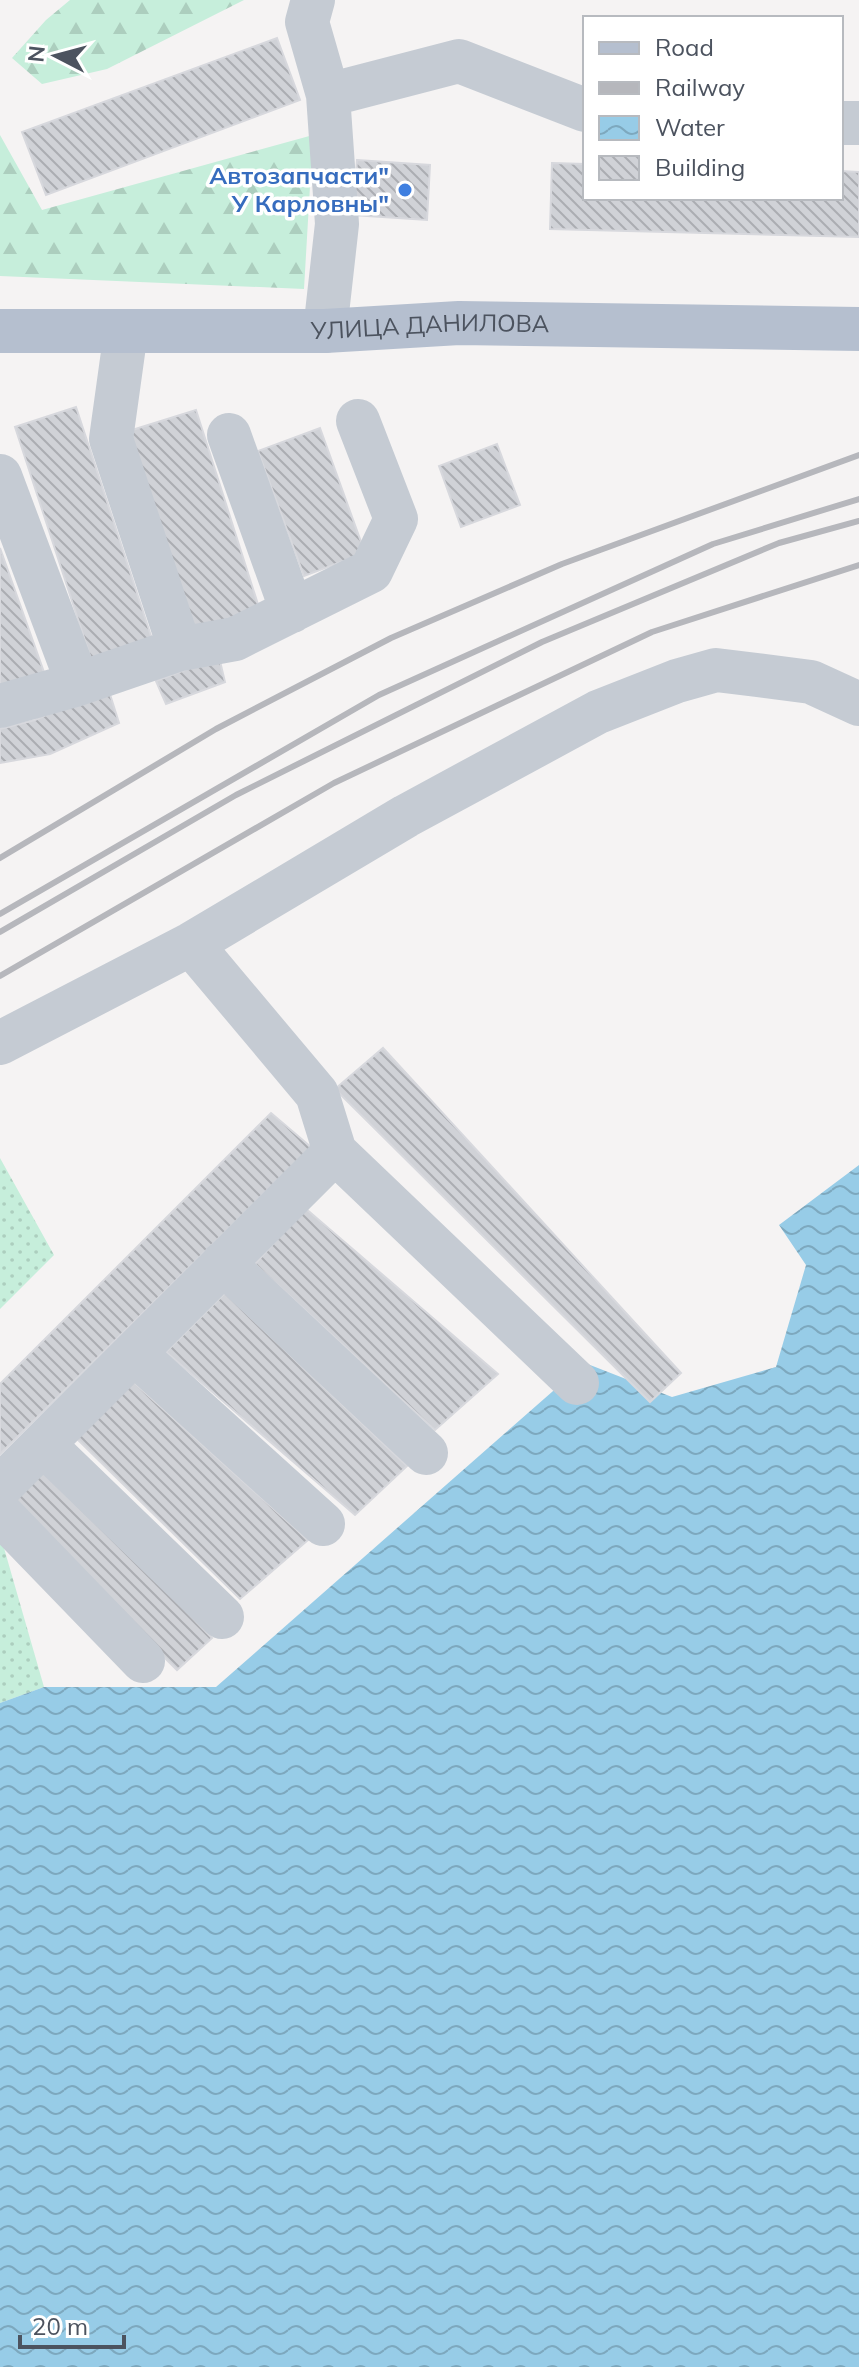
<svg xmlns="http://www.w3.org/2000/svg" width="859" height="2367" viewBox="0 0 859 2367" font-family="Mulish,sans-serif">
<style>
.forest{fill:url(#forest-firs)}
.park{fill:url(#park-dots)}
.water{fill:url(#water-waves)}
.building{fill:url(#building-back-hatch);stroke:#d7d8dd;stroke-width:2}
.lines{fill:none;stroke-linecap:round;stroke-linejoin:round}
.minor{stroke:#c5cbd3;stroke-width:44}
.major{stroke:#b5bfcf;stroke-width:44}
.rail{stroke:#b6b7bc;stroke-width:6}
.shop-dot{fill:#3f7fe0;stroke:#fff;stroke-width:3}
.labels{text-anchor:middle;stroke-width:7;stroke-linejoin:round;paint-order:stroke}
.shop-label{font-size:24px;font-weight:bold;fill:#366cbe;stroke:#fff;text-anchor:end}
.street-label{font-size:24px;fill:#4c535f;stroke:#fff}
</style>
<defs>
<pattern id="forest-firs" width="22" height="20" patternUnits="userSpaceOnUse" patternTransform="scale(2)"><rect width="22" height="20" fill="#c6eedb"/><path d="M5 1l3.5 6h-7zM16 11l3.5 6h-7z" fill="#accebe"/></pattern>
<pattern id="park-dots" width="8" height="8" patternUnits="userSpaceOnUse" patternTransform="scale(2)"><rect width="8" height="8" fill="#c6eedb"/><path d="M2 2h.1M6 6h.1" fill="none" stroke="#accebe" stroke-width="1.8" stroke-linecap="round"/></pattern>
<pattern id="water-waves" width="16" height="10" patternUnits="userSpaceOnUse" patternTransform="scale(2)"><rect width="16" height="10" fill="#97cce7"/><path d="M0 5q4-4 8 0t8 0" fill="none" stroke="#7da8be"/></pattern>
<pattern id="building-back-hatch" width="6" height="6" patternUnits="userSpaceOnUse" patternTransform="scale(2)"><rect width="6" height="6" fill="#d0d2d7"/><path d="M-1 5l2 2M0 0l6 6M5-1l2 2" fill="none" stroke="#abadb2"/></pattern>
</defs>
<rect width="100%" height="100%" fill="#f5f3f3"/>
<path class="forest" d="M70 0H244L107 69 42 84 12 58 46 20Z
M0 135 42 210 313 135 304 289 0 276Z"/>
<path class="park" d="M0 1158 54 1255 0 1309Z
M0 1542 4 1548 44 1687 0 1703Z"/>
<path class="water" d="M859 1165V2367H0V1703L44 1687H216L585 1363 672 1397 776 1367 806 1265 779 1225Z"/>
<path class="building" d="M277 38 300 100 46 195 22 132Z
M357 160 430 165 427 220 353 215Z
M552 163 585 164V198H841V171L859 172V237L550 229Z
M76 407 152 639 91 659 15 427Z
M196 410 262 617 196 638 129 431Z
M320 428 365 553 304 576 258 451Z
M497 444 520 505 461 527 439 466Z
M0 548 46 678 0 694Z
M219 657 225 682 166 704 156 681Z
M108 688 119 723 50 754 0 763V729L35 720Z
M383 1048 681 1373 650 1402 335 1089Z
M271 1113 311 1147 0 1454V1384Z
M305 1208 498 1374 435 1430 255 1264Z
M225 1293 407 1466 355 1515 166 1352Z
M131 1380 308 1540 240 1599 74 1436Z
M47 1468 212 1638 177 1670 8 1502Z"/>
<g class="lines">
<path class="minor" d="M313 0 307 22 328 95 337 224 325 331
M328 95 459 61 585 110
M841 123H859
M126 331 111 439 180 649
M229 435 292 611
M0 476 78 684
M0 706 78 684 180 649 235 639 371 571 396 519 358 421
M0 1043 191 944 406 816 598 712 677 681 716 670 757 675 811 682 859 704
M335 1152 577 1383
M223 1263 426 1453
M134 1353 323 1524
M43 1444 222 1617
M0 1487 335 1152 317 1094 191 944
M0 1513 143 1661"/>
<path class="major" id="s1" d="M0 331H325L459 323 859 329"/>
<path class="rail" d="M0 858 216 729 391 638 562 564 859 455
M0 914 379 695 713 544 859 499
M0 932 236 795 542 642 779 543 859 521
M0 976 334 783 652 632 859 565"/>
</g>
<circle class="shop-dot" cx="405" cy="190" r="8"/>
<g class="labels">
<g class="shop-label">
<text x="389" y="184">Автозапчасти"<tspan x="389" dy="28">У Карловны"</tspan></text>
</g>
<g class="street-label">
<text dy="8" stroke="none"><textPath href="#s1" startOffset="430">УЛИЦА ДАНИЛОВА</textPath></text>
</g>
</g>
<rect x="583" y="16" width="260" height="184" fill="#ffffff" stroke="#b7babf" stroke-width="2"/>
<rect x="599" y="42" width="40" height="12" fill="#b5bfcf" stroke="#b7babf" stroke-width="2"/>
<text x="655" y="56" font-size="24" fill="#4c535f">Road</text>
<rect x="599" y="82" width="40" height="12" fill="#b6b7bc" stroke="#b7babf" stroke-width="2"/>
<text x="655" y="96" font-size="24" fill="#4c535f">Railway</text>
<rect x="599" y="116" width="40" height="24" fill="url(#water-waves)" stroke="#b7babf" stroke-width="2"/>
<text x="655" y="136" font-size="24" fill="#4c535f">Water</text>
<rect x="599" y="156" width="40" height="24" fill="url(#building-back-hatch)" stroke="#b7babf" stroke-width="2"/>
<text x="655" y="176" font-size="24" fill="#4c535f">Building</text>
<g transform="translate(56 56) rotate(276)" stroke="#ffffff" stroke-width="6" paint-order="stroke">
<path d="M0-6L14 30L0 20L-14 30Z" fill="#4c535f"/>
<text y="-12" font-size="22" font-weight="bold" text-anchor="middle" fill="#4c535f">N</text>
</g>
<path d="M20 2335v12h104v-12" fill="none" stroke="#4c535f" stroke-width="4"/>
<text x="32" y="2335" font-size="24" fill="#4c535f" stroke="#ffffff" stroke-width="6" paint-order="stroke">20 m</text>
</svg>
